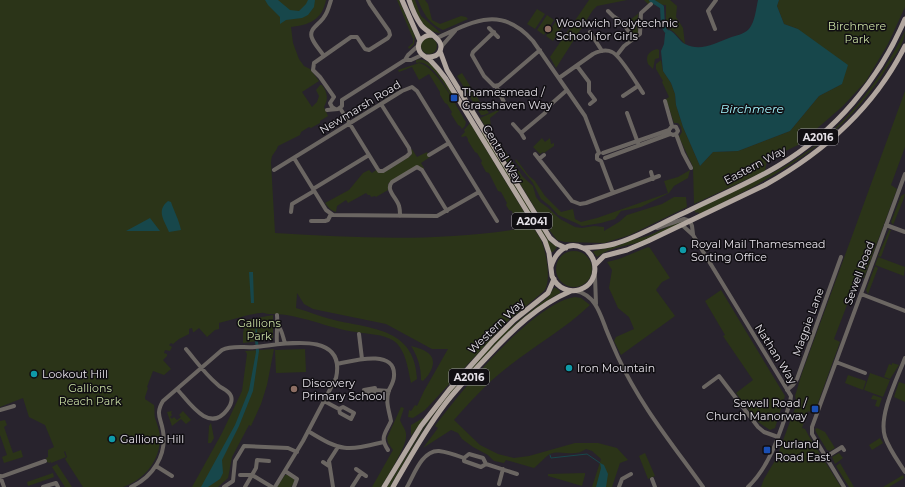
<svg xmlns="http://www.w3.org/2000/svg" width="905" height="487" viewBox="0 0 905 487" font-family="Montserrat,sans-serif">
<style>
.green{fill:#2b3418}
.water{fill:#17474b}
.lines{fill:none;stroke-linecap:round;stroke-linejoin:round}
.stream{stroke:#17474b;stroke-width:1}
.canal{stroke:#17474b;stroke-width:4}
.minor{stroke:#6b6662;stroke-width:4}
.major{stroke:#b1a69f;stroke-width:5}
.education-dot{fill:#8d6e63;stroke:#100e12;stroke-width:1.5}
.transit-dot{fill:#1a4fb4;stroke:#100e12;stroke-width:1.5}
.culture-dot{fill:#0f9aa8;stroke:#100e12;stroke-width:1.5}
.labels{text-anchor:middle;stroke-width:3;stroke-linejoin:round;paint-order:stroke}
.shield{fill:#100e12;stroke:#a4a1a7;stroke-width:1}
.shield-label{font-size:10px;font-weight:bold;fill:#e4e0e7}
.poi-label{font-size:11px;fill:#e4e0e7;stroke:#100e12;text-anchor:start}
.park-label{font-size:11px;fill:#c8dda2;stroke:#100e12}
.street-label{font-size:11px;fill:#e4e0e7;stroke:#100e12}
.water-label{font-size:12px;font-style:italic;fill:#a0f3fb;stroke:#100e12}
</style>
<rect width="100%" height="100%" fill="#28232d"/>
<path class="green" d="M0 0H326C322 20 309 25 291 27L293 43 299 59 304 66 310 69 319 81 302 92 312 107 317 102 319 96 316 90 320 85H322C327 92 329 98 324 107L328 116 320 121V123L311 128 309 127 301 132 300 135 278 146C276 153 271 153 271 163L275 233C356 238 437 242 518 229L512 211 509 210 506 205 507 203 501 192 498 191 489 173 486 172 481 163 482 161 477 153 475 152 468 141V139L466 136 462 137 461 136 465 132 464 130 470 123 541 240C546 251 552 281 544 291L508 321 425 410 413 418 408 417 409 410 411 411 415 405 417 406 424 391 448 349H432L386 324 313 309 304 304 297 293 296 308C310 312 324 318 338 321 375 329 415 330 417 379L411 383C408 369 406 350 394 341 384 334 367 334 356 332 326 328 299 313 269 314 266 314 264 312 261 313 247 314 233 320 219 323V329L215 330 207 337 199 328 194 332H193L192 328 189 329V334L179 339 173 344 171 343 169 345 172 347 170 351 165 350 164 353 167 354V356L163 360 171 369 164 375 153 371 147 387 148 388 145 397V399L154 405C155 410 154 413 155 418 157 424 159 429 160 436 161 459 145 480 123 487 114 487 93 487 83 487L65 459 67 457 65 451 64 452 66 457 51 463 50 461V463L47 462 46 458 48 457V450L54 447 45 425 29 417 23 398 0 407Z
M397 0H399L415 36 414 44 409 49 408 47 413 43V39Z
M411 0H415L421 16 441 33C423 33 417 13 411 0Z
M418 0H425L428 4 432 20 440 24 461 16 466 17 468 19 443 30C429 24 423 13 418 0Z
M589 0H627L597 6 593 10 556 68 550 57Z
M644 0H670L677 6 676 17 683 28 685 44 674 32 666 27V5L648 4Z
M779 0H905V7L888 44 866 81 843 106 798 145 767 160 765 171 694 204 693 167 679 137 682 132 681 127 678 123H674L666 99 669 97 662 82 663 81 656 69V64L661 60 663 71 671 83 675 94 676 105 683 127 700 166 713 152 738 151 790 131 819 96 842 84 798 29 784 24 777 6Z
M537 9 545 14 535 29 527 24Z
M639 13C637 18 636 28 639 32L634 35 627 24H628L630 26 632 24 630 20Z
M547 15 554 20 544 35 537 30Z
M556 21 563 26 553 41 546 36Z
M905 31C905 43 894 57 888 66 840 143 778 176 699 214L698 212 696 213 694 210C715 200 735 191 755 181 768 175 781 169 793 161 843 130 879 83 905 31Z
M421 46a8 8 0 1 1 16 0a8 8 0 1 1-16 0Z
M657 49 659 50V58L655 59 653 69 648 64C645 56 649 51 657 49Z
M416 60C433 56 446 84 454 96L452 97C446 87 430 58 416 63Z
M419 63C436 66 457 107 466 122L465 126 462 129 460 126 458 125 451 114 452 112 447 104 445 103 440 95V92L429 74 419 80 412 67 399 72 398 70Z
M462 73 480 102 482 103 489 113 484 115H481L457 76Z
M905 91V147L891 185 897 189 864 278 858 276 834 339 840 342 814 414 808 411 802 428 805 429 810 438 841 487H761L764 479 776 459 797 403 795 396 802 373Z
M498 110 499 111 490 118 491 128 489 129 486 125 485 126 480 118Z
M483 132 549 241 557 247 553 252H551L546 239 481 133Z
M542 138 545 142 550 138 551 144 554 143V146L544 153 543 152 540 154 533 147Z
M499 142 523 177 533 186 536 197 540 202 547 207 560 219 575 227 582 228 594 226 604 227V231L619 222 627 215 662 204 674 197H686L687 207 630 235 604 243 565 242 557 240 544 223 499 149 500 147 498 143Z
M412 149 417 157 427 152 430 157 421 163 424 168 423 169 420 167 391 181 388 184V190L376 197 375 196 371 197 370 195H368L366 193 348 203 346 200 337 206 336 212C331 211 328 207 325 203L349 190 363 173 369 170 372 173 376 170 385 172 409 157 411 155V150Z
M516 159 529 176 535 181 545 196 561 212 573 209 575 219 581 222 597 218 668 193 664 181 678 177 690 170 688 178 674 186 669 193 641 207 621 211 615 219 601 223 582 226 576 223 558 215 550 206 541 199 533 183 515 161Z
M904 194H905L904 198 893 225 891 222 901 196Z
M680 221H684C671 228 658 235 645 240 630 246 609 247 597 257L593 252 594 251 617 246 631 240 648 236Z
M889 230H891L881 257 878 256Z
M648 247 650 248 670 278 662 282 656 290 675 316 621 355 614 341 616 337 634 329 629 317 618 308 609 288 612 270 607 262 619 259Z
M556 269a18 18 0 1 1 36 0a18 18 0 1 1-36 0Z
M878 257 905 267 904 276 875 265Z
M875 266 878 268 868 294 866 290Z
M554 288H556L560 291V293C531 309 507 332 484 357 464 378 444 400 427 424 414 444 402 466 390 487H387L427 422 460 380 506 331 548 297Z
M721 290 785 396 775 428 770 430 758 422 736 393 753 380 723 336 725 335 705 301Z
M575 297 581 298 590 305C564 330 532 347 504 370 485 385 470 402 454 420L480 445 498 454 514 458 529 456 575 443H598L617 448 628 460 620 463 612 487H592L601 459 592 451 586 449C574 458 561 449 550 454 546 456 538 465 534 468L506 460 504 463 494 461 488 455 473 447 462 439 458 433 451 430 423 448 438 428 435 426C460 392 533 303 575 297Z
M273 315V337L272 339 243 343V333L246 320Z
M411 346C422 349 437 353 432 368 430 373 427 377 423 381L421 380C421 367 418 357 411 346Z
M274 349 267 385 261 404 251 426 249 425 232 457 228 478 218 487H192L222 433 242 391 247 354 245 351Z
M305 349 306 372 276 373 275 350Z
M892 363 899 365 890 379 884 377 889 364 892 365Z
M870 373 890 380 883 397 864 390Z
M848 375 866 381 863 390 845 383Z
M899 382 905 384V402L894 397Z
M873 395 882 398 879 407 875 406 877 400 871 399Z
M401 407 404 408 400 420C402 426 407 430 406 437 406 447 387 477 381 487H372L393 450 388 443 387 438Z
M172 411 171 413 172 415 170 417 172 419 174 417 177 420 181 417 179 415 183 411 191 420 186 424 181 419 172 426 167 412Z
M423 418V420L411 436V425Z
M5 420 7 425 4 427 13 453 21 450 23 457 4 463 2 457 7 455 0 435V421Z
M211 423 214 438 211 443H208L209 426Z
M817 428 825 432 835 448 830 451 827 450 816 432 815 429Z
M880 438 883 443 872 450 869 445Z
M645 453 655 476 648 479 639 456Z
M839 453 843 458 835 464 832 457Z
M840 463 854 487H849L836 466Z
M57 464 72 487H65L52 467Z
M53 473 54 477 28 486 27 482Z
M585 473V475L582 486 548 476V474Z
M285 475H288L294 479V483L291 487H277Z
M903 475 904 478 889 487H883Z"/>
<path class="water" d="M265 0H278L290 10 299 11 306 4 308 0H315L314 7 308 15 302 18 286 20 280 24V17L268 5Z
M758 0H779L777 6 784 24 798 29 848 65 842 84 819 96 790 131 738 151 713 152 700 166 683 127 676 105 675 94 671 83 663 71 661 51 664 44 665 34 666 31 669 30C676 33 679 41 685 44 701 52 715 43 729 38 736 35 743 35 749 29 755 22 756 9 758 0Z
M168 201 171 202C174 211 179 220 181 230L169 232C164 220 156 211 168 201Z
M150 218 160 231H126Z
M249 272H253L254 303H251Z
M256 322 259 351 253 391 239 426 222 460 223 473 220 479 208 487H201L235 425 249 390 256 352 255 340Z
M600 463 604 465 608 474 606 487H596L601 468Z"/>
<g class="lines">
<path class="stream" d="M550 455 551 458 587 454 600 463"/>
<path class="canal" d="M651 0 662 7 663 26 666 31"/>
<path class="minor" d="M608 11 613 16 623 23 634 39
M489 28 498 37
M715 29 708 11 716 0
M494 32 473 52 472 55 484 76 494 86 499 85 540 50
M590 32 602 51
M437 38C473 21 502 5 533 41L585 116 599 153
M441 47 455 31
M617 55 624 46 640 34 641 13 651 4
M324 56C320 50 314 44 312 38 308 29 320 24 324 17 328 12 329 6 331 0
M405 60H411L422 55
M577 66 589 82V92L595 100 590 104
M559 78 593 54C599 51 606 49 612 52 620 55 637 84 643 93
M496 86 505 104
M623 96 638 86
M334 97 320 77 313 70 314 63 351 37H357L365 49 369 50 388 38 390 35 389 31 370 4 368 0
M334 97 330 103 332 107 335 109
M342 100 405 60 408 55 419 45
M665 101 672 126
M340 108 377 168 379 171H383L407 156 410 153 409 148 381 104
M327 110 338 109 342 106V100
M627 113 638 143
M513 124 521 133
M676 134 683 153 691 168
M524 138 521 133 545 113 550 105 567 90
M599 153 597 155V159L601 161 613 193
M603 153 669 130 672 126 676 127 678 131 676 134 673 135 669 133V130
M535 154 572 201 580 204 586 203 659 176
M429 155 449 143
M294 158 326 210 333 215 437 216 479 192
M605 158 670 134
M539 159 544 155
M274 170 402 91 412 87 417 91 497 221
M651 172 653 179
M313 189 369 155
M291 212 292 204 314 191
M400 216C400 213 400 209 399 206 397 198 385 190 392 182L417 167 422 170 447 211
M311 221H325L328 220 331 214
M682 225 693 235 791 396 790 403C780 432 771 465 748 487
M886 225 905 232
M657 228 684 219 690 221 692 226 693 234
M595 276 596 304
M576 291C595 295 600 313 606 329 610 339 614 348 618 357 640 405 673 445 703 487
M861 294 905 311
M278 326C282 329 283 338 285 343
M359 334 362 359
M277 344C276 334 278 325 277 315
M905 358C897 379 878 416 885 437 889 449 898 461 905 472
M836 362 865 373
M337 364C352 361 396 348 394 376 394 381 391 386 389 390 385 402 389 410 391 421 386 433 379 437 388 450
M704 387 719 376 758 427 764 432 778 437
M177 389C189 402 209 434 227 410 230 406 233 401 231 396 228 389 221 389 217 384 205 374 196 361 186 349
M375 390V388L364 390 365 394 374 392 375 390 389 391
M787 390 793 385 797 379 841 257
M324 401 339 409
M343 407 354 413 351 419 340 413 339 409Z
M0 410 14 406
M308 431C342 452 346 451 384 442
M469 454 483 458 486 464 481 467 464 461V458Z
M826 457 842 447 844 450
M323 462 329 466
M486 464 517 474
M156 466 172 476
M356 469 366 476
M285 471 297 479 294 487
M240 475H252L256 468 257 460 269 461
M0 476 4 487
M0 477 45 461
M652 479 655 487
M499 484 503 469
M43 487 56 483 58 487
M131 487C153 477 167 455 163 431 161 418 155 414 163 401L222 350C232 345 244 348 255 347 281 345 347 329 336 378L303 441 275 487
M224 487 233 481 235 461 244 446 288 448 297 452
M245 487 252 475 272 487
M333 487 329 461 338 447
M352 487 361 473
M407 487C414 475 422 450 439 451 447 452 456 455 464 458
M619 487 622 479 631 474
M844 487 812 434V427L905 174"/>
<path class="major" d="M402 0 420 41
M409 0C412 9 416 18 421 25 427 33 449 41 438 54 435 57 431 57 426 57
M432 35C423 35 415 43 420 52 422 56 427 57 430 60 436 66 441 72 446 79L545 241 549 253 552 276C563 302 601 291 594 262 593 257 588 250 583 248 567 240 555 253 551 267
M440 51 447 70 550 238 557 244 566 248
M584 248C594 247 604 247 614 244 637 238 663 222 686 212 716 197 750 183 778 166 835 132 879 80 905 19
M595 265 604 256 627 250 648 241 765 185C824 152 875 106 905 46
M384 487 421 426 449 390 492 342 514 320 548 293 554 279
M393 487C409 459 425 430 445 404 458 387 473 372 488 356 512 330 538 305 571 291"/>
</g>
<g class="education-dot">
<circle cx="548" cy="29" r="4"/>
<circle cx="294" cy="389" r="4"/>
</g>
<g class="transit-dot">
<rect x="450" y="94" width="8" height="8" rx="2"/>
<rect x="811" y="405" width="8" height="8" rx="2"/>
<rect x="763" y="446" width="8" height="8" rx="2"/>
</g>
<g class="culture-dot">
<circle cx="683" cy="250" r="4"/>
<circle cx="569" cy="368" r="4"/>
<circle cx="34" cy="374" r="4"/>
<circle cx="112" cy="439" r="4"/>
</g>
<g class="labels">
<g class="shield">
<rect x="798" y="129" width="40" height="16" rx="3"/>
<rect x="512" y="213" width="40" height="16" rx="3"/>
<rect x="449" y="369" width="40" height="16" rx="3"/>
</g>
<g class="shield-label">
<text x="818" y="141">A2016</text>
<text x="532" y="225">A2041</text>
<text x="469" y="381">A2016</text>
</g>
<g class="poi-label">
<text x="556" y="27">Woolwich Polytechnic<tspan x="556" dy="13">School for Girls</tspan></text>
<text x="462" y="96">Thamesmead /<tspan x="462" dy="13">Grasshaven Way</tspan></text>
<text x="691" y="248">Royal Mail Thamesmead<tspan x="691" dy="13">Sorting Office</tspan></text>
<text x="577" y="372">Iron Mountain</text>
<text x="42" y="378">Lookout Hill</text>
<text x="302" y="387">Discovery<tspan x="302" dy="13">Primary School</tspan></text>
<text x="807" y="407" text-anchor="end">Sewell Road /<tspan x="807" dy="13">Church Manorway</tspan></text>
<text x="120" y="443">Gallions Hill</text>
<text x="775" y="448">Purland<tspan x="775" dy="13">Road East</tspan></text>
</g>
<g class="park-label">
<text x="857" y="30">Birchmere<tspan x="857" dy="13">Park</tspan></text>
<text x="259" y="327">Gallions<tspan x="259" dy="13">Park</tspan></text>
<text x="90" y="392">Gallions<tspan x="90" dy="13">Reach Park</tspan></text>
</g>
<g class="street-label">
<text transform="translate(360 107) rotate(-31)" y="4">Newmarsh Road</text>
<text transform="translate(503 154) rotate(59)" y="4">Central Way</text>
<text transform="translate(755 165) rotate(-28)" y="4">Eastern Way</text>
<text transform="translate(859 273) rotate(-70)" y="4">Sewell Road</text>
<text transform="translate(808 322) rotate(-70)" y="4">Magpie Lane</text>
<text transform="translate(496 326) rotate(-44)" y="4">Western Way</text>
<text transform="translate(776 354) rotate(58)" y="4">Nathan Way</text>
</g>
<g class="water-label">
<text x="752" y="113">Birchmere</text>
</g>
</g>
</svg>
